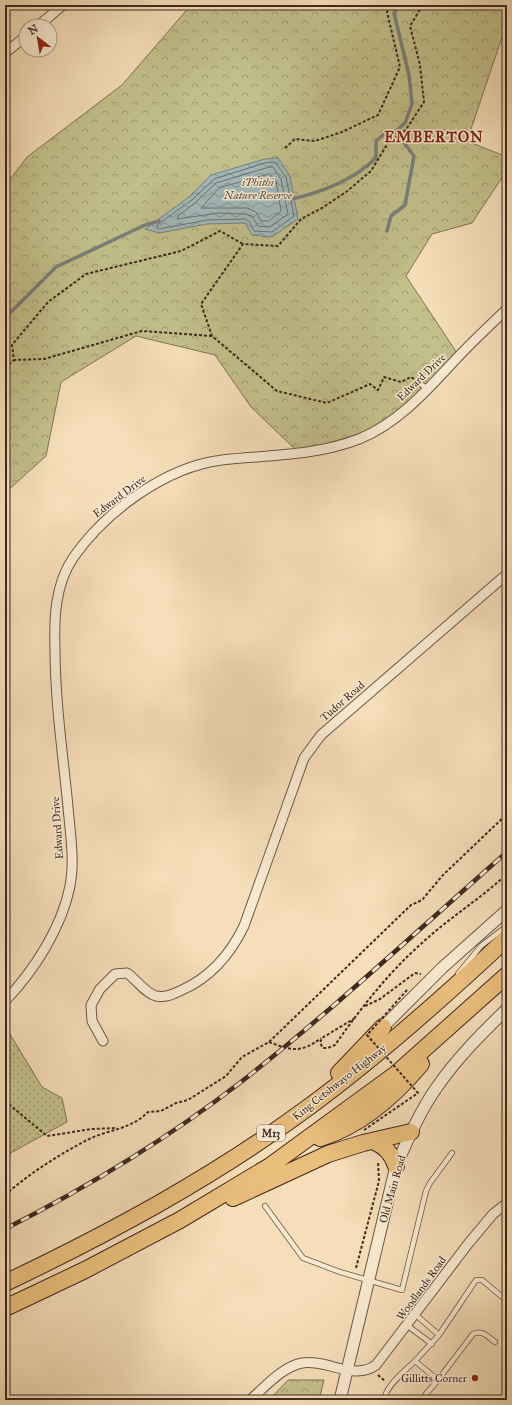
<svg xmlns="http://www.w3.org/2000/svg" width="512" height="1405" viewBox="0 0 512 1405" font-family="'IM FELL Great Primer',serif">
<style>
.grass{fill:url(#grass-dots);stroke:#807456}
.park{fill:url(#park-crowns);stroke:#807456}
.water{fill:url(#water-waves);stroke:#797f7d}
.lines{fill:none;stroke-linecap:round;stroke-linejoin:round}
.shore{stroke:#6f716e;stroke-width:1}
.stream{stroke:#797f7d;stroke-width:3.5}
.service-casing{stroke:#6c5648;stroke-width:6}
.minor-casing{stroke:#6c5648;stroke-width:11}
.tertiary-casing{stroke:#6c5648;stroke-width:13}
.motorway-casing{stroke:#3e2922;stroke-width:18}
.path{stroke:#3e2922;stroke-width:2;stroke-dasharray:3 2;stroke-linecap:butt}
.service{stroke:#f8ead2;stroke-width:4.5}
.minor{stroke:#f8ead2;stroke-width:9}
.tertiary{stroke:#f8ead2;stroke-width:11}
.motorway{stroke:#eabf7c;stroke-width:16}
.rail-casing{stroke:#3e2922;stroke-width:4.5}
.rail{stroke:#f8ead2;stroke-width:3;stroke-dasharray:9;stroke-linecap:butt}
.path-bridge{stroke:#3e2922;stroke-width:2;stroke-dasharray:3 2;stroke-linecap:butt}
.poi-dot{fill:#8f2418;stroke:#f8ead2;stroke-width:1.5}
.labels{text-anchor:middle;stroke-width:3;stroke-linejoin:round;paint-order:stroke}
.shield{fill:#f8ead2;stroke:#766357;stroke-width:1}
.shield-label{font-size:10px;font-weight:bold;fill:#3e2922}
.park-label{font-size:11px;font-style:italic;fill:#5f4f3c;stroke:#f8ead2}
.street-label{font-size:11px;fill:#3e2922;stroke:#f8ead2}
.poi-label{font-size:11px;fill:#3e2922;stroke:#f8ead2;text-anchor:end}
.district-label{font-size:15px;font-weight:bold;letter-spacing:1px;fill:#7a1f14;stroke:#f8ead2}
</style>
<defs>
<pattern id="grass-dots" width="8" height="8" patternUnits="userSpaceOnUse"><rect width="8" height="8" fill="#c2c08b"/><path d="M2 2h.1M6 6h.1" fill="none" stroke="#9f9c71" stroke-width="1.8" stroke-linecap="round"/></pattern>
<pattern id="park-crowns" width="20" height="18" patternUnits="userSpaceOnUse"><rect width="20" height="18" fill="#c2c08b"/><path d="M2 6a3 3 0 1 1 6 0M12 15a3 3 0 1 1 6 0" fill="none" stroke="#9f9c71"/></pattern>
<pattern id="water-waves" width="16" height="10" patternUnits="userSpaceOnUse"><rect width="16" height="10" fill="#a0b9ba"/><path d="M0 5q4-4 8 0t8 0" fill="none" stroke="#849697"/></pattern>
</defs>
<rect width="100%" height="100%" fill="#f5deb9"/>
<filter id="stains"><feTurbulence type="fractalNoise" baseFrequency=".005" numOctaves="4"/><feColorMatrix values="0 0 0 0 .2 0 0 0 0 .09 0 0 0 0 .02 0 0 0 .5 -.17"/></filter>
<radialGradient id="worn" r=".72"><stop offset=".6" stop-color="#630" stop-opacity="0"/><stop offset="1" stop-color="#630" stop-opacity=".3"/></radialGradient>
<path class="grass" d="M5 1026 42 1087 62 1098 67 1122 5 1156Z"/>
<path class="park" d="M191 5H507V38L502 37 467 141 507 157V170L472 223 432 234 406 276 459 356 386 424 349 437 298 452 251 407 215 355 136 336 61 382 46 456 5 493V186L27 157 122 85Z
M288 1380H324L319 1400H269Z"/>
<path class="water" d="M278 158 290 176 298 219 272 237 252 235 245 223 207 224 159 233 145 229 189 197 211 175 265 159Z"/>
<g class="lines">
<path class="shore" d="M275 162 286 177 294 216 272 232 254 231 249 221 245 219 207 220 159 229 157 228V225L192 200 214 179 265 163Z
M273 167 281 179 288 214 270 227 258 226 252 216 245 214 218 213 177 219 178 216 195 203 216 183 266 168Z
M270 174 276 181 281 211 269 221H261L256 212 247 208H201L219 188Z"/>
<path class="stream" d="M291 199C321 193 355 179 376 158V141L383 135 394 133 405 123 412 104 409 75 394 13 399 5
M387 231 391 216 405 205 414 156 399 136 397 130
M5 314 11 312 56 267 145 225 159 221
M5 320 10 313"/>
<defs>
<path id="service" d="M419 383 428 389
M458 974 481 946 507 926
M265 1206 303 1258 340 1272 402 1290 426 1191 430 1183 452 1153
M416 1315 439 1335
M408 1326 432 1344
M415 1361 439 1335 476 1280H482L507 1301
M438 1380 473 1334C482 1329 488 1337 495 1342
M385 1400C383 1388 407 1369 415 1361L438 1380 421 1400"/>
<path id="minor" d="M38 26 63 5
M5 53 26 36
M5 1001C34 971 62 927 70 886 75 860 70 832 68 807 63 755 55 701 55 649 54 618 55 585 73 558 105 512 165 467 222 460 268 455 315 456 359 439 399 423 429 388 457 358 473 341 490 325 507 309
M103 1041 92 1021 91 1005 100 989 115 974 127 973C136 979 145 993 156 996 166 998 173 994 182 990 211 977 230 955 244 926L304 758 321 735 507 574
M250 1400C265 1387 282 1367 302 1363 327 1359 354 1381 376 1365L468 1244 493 1214 507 1203"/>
<path id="tertiary" d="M383 1027 442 968 507 910
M340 1400 396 1166C408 1139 420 1111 437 1087 457 1058 482 1033 507 1009"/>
<path id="motorway" d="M339 1073 383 1027
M320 1138C360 1126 395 1095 421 1064
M375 1142C386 1147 392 1154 396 1166
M233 1198 328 1154 363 1143 411 1132
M5 1283C110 1233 212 1178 306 1109 377 1057 443 998 507 938
M5 1308 85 1270 180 1220 270 1166 396 1074 507 975"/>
</defs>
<use href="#service" class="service-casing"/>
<use href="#minor" class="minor-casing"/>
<use href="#tertiary" class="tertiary-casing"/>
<use href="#motorway" class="motorway-casing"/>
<path class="path" d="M285 148 295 139 315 141 342 132 378 115 400 67 387 12 390 5
M212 336 142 331 44 359 14 360 12 345 48 302 86 274 181 251 220 231 243 244
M5 368 14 360
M414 379 411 377 401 382 384 377 378 390 370 384 327 403 277 391 212 336 201 304 243 244 278 246 301 219 322 208 346 192 371 171 388 143 405 131 424 102 420 65 410 26 423 5
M365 1006 380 999 415 973 421 974
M355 1018 322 1038 320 1043 323 1048H328L335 1045C361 1008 388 973 422 943 449 918 480 899 507 874
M269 1042C290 1050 301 1054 321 1038
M5 1101 47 1136 92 1129 117 1128
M5 1195C30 1173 57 1156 87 1140 109 1129 130 1130 148 1112L161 1111 176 1103 188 1100 226 1076 242 1057 269 1042 411 905 422 900 443 875 507 814
M356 1268 379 1181 378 1161
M378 1375 385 1381"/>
<use href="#service" class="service"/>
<use href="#minor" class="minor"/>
<use href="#tertiary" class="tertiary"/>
<use href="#motorway" class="motorway"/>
<defs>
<path id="rail" d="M5 1229C88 1187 167 1139 241 1082 333 1010 419 929 507 852"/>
</defs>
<use href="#rail" class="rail-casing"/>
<use href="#rail" class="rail"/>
<path class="path-bridge" d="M364 1130 418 1093 367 1035 407 990"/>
</g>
<circle class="poi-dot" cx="475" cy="1378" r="4"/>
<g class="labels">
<rect class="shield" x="257" y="1125" width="28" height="16" rx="3"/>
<g class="shield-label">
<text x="271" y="1137">M13</text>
</g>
<g class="park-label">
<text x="258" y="186">iPhithi<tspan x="258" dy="13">Nature Reserve</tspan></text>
</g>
<g class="street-label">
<text transform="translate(421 377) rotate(-44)" y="4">Edward Drive</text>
<text transform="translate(119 496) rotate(-37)" y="4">Edward Drive</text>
<text transform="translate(342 701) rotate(-41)" y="4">Tudor Road</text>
<text transform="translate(57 828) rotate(-94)" y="4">Edward Drive</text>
<text transform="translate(339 1082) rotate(-38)" y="4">King Cetshwayo Highway</text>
<text transform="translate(392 1189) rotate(-74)" y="4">Old Main Road</text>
<text transform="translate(421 1288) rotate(-54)" y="4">Woodlands Road</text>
</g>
<g class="poi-label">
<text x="467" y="1382">Gillitts Corner</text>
</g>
<g class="district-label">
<text x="434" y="142">EMBERTON</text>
</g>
</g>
<rect width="512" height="1405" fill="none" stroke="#f5deb9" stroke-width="20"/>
<rect x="6" y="6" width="500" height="1393" fill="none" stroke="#3e2922" stroke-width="2"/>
<rect x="10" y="10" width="492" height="1385" fill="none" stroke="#3e2922"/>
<g transform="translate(38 38) rotate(329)"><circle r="19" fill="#f8ead2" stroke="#ae9d8c"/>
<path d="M0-3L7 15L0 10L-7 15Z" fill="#8f2418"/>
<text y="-6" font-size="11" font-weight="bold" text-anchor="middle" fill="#3e2922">N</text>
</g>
<rect width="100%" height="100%" filter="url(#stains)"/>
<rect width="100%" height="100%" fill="url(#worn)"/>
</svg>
